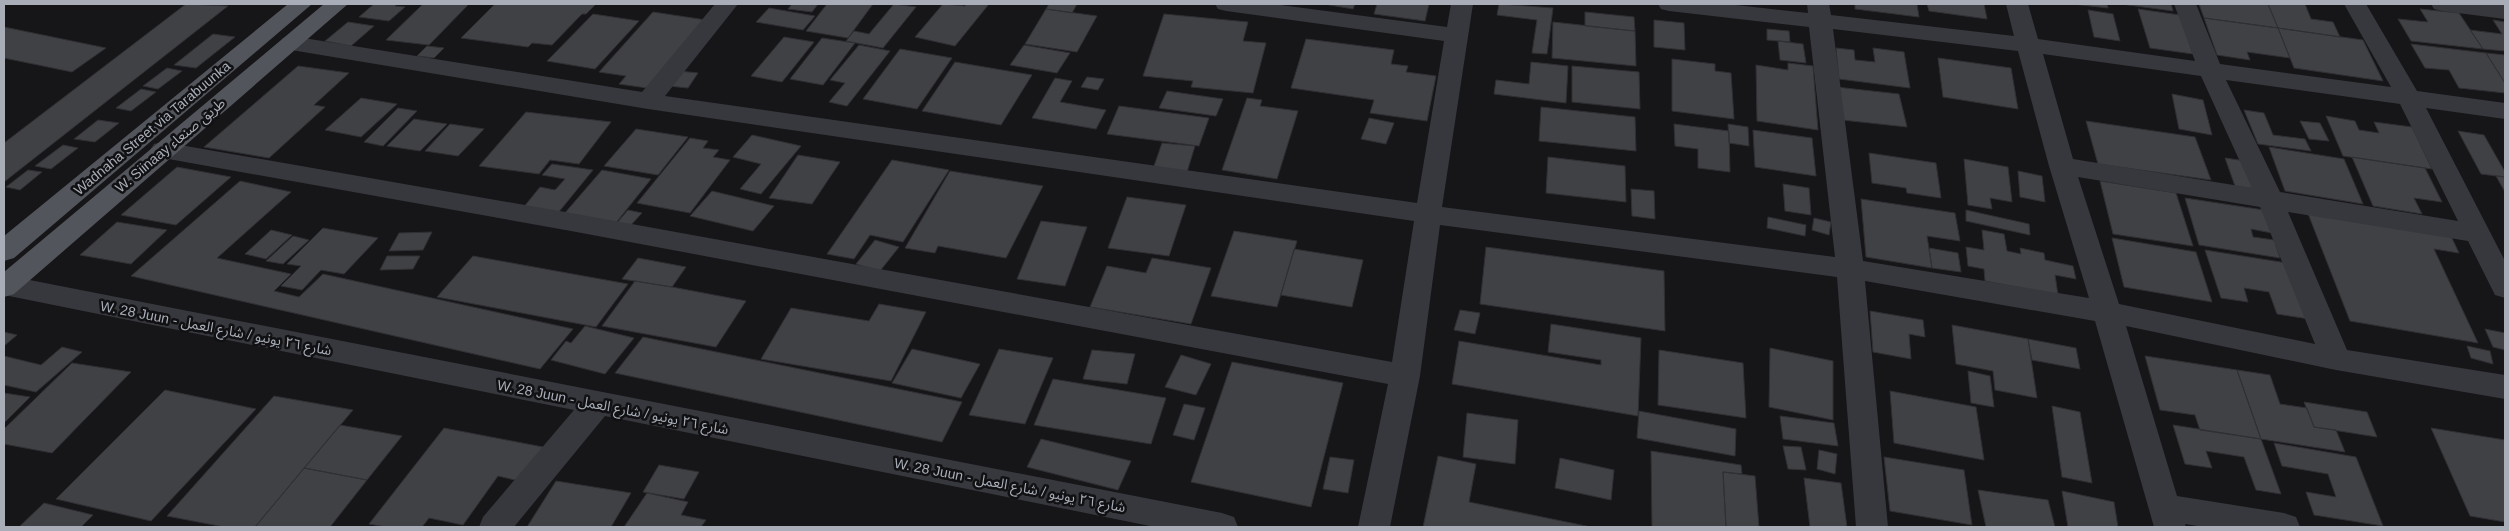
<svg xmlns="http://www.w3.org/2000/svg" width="2509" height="531" viewBox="0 0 2509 531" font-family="Helvetica,'Noto Sans Arabic',sans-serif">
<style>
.building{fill:#404145;stroke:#303034}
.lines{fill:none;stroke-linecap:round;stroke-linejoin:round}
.minor{fill:#37383d;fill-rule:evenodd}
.major{fill:#53555c;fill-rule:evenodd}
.labels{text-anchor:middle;stroke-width:5;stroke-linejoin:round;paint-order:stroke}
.street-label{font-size:14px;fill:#a8adb8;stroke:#111113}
</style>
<rect width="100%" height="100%" fill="#161618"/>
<path class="building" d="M186 4 228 6 4 182V143Z
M374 4H397L395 6 405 7 389 21 359 17Z
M423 4H469L429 45 386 40Z
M495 4H596L586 14H582L552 45 532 43 528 47 461 38Z
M792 4H818L812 12 788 9Z
M827 4H873L848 38 806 31Z
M894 4 916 7 883 48 846 41 854 31 869 34Z
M943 4 965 6 967 4H989L955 46 915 37Z
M1049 4H1077L1072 13 1046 9Z
M1324 4H1355L1353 9Z
M1377 4H1429L1425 21 1374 14Z
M1499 4 1553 8 1547 54 1532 53 1537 20 1497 15Z
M1855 4H1917L1919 17 1855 9Z
M1927 4H1984L1987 19 1929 11Z
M2073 4H2107L2108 8Z
M2121 4H2171L2173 11Z
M2199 4H2268L2278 28 2204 18Z
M2268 4H2305L2311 19 2333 22 2340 37 2278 28Z
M769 8 815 16 803 30 756 22Z
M1046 9 1097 16 1077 52 1025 44Z
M2138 9 2180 15 2193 54 2150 48Z
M2420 9 2459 13 2483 49 2411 41 2398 19 2428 22Z
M2088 10 2113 14 2120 41 2094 37Z
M653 12 706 20 647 88 619 84 626 76 599 72Z
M1585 12 1634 17 1635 31 1585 26Z
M593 14 639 21 595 69 547 61Z
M1164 14 1248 22 1243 41 1266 43 1253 93 1191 87 1193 81 1143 76Z
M2204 18 2278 28 2290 58 2247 52 2250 60 2217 55Z
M1654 20 1684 23 1685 50 1654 47Z
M2493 20 2505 22V51L2483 49 2470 30 2502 34Z
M348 22 374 26 351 46 325 41Z
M1553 22 1635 31 1636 66 1552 58Z
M4 27 106 48 72 72 4 58Z
M2278 28 2363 40 2383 81 2294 68Z
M1767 29 1789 31 1790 42 1767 40Z
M213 34 235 37 196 68 174 65Z
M784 37 814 42 782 82 751 76Z
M822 38 855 43 823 85 790 79Z
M1306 39 1394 50 1391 64 1408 66 1406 72 1436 76 1427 121 1370 113 1374 100 1291 88Z
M1778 41 1803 44 1806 63 1780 60Z
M2411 44 2486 53 2505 83V93L2459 88 2449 70 2425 68Z
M859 45 890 51 847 106 829 102 845 83 830 80Z
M1024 45 1070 53 1057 73 1010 65Z
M427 46 444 48 434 58 417 56Z
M1836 48 1854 50 1855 60 1875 62 1873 48 1904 52 1910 88 1839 79Z
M900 49 952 58 917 109 863 99Z
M2486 53 2505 55V83Z
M1938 58 2011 68 2018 109 1943 97Z
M1672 59 1715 64V71L1731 73 1734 119 1672 111Z
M955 62 1032 75 1001 125 922 111Z
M1531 62 1568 66 1566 103 1494 94 1496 80 1529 84Z
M1788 63 1813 66 1818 130 1757 121 1756 65 1788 70Z
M298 66 349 73 314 105 325 107 269 158 204 147Z
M1572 66 1639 72 1640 109 1572 102Z
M167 68 182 71 158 89 143 86Z
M679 71 698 73 688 88 668 86Z
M1087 77 1104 79 1098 90 1081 87Z
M1055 78 1072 81 1060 102 1106 110 1096 129 1032 118Z
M1836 87 1899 94 1907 127 1842 120Z
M141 89 156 92 131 111 116 108Z
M1167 91 1223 99 1216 116 1159 108Z
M2172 94 2203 100 2212 135 2179 129Z
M361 98 397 104 361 137 325 130Z
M1247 98 1262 100 1260 106 1298 111 1277 179 1222 170Z
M1119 106 1209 118 1199 146 1107 134Z
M1541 107 1635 117 1636 151 1539 141Z
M398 108 417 111 383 146 364 142Z
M2244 110 2264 113 2273 135 2305 139 2311 151 2258 144Z
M526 112 611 122 579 164 550 160 539 174 479 166Z
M2326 116 2355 121 2359 130 2379 133 2374 122 2412 127 2432 169 2343 156Z
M1369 118 1394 123 1386 144 1361 139Z
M414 119 447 124 420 151 387 146Z
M98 120 119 123 95 142 74 139Z
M2086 121 2195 137 2211 180 2098 164Z
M2300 121 2320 123 2329 141 2309 139Z
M450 124 484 129 458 156 425 151Z
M1674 124 1729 131 1730 172 1698 168V149L1675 146Z
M1728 124 1748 127 1749 146 1729 143Z
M636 129 688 137 658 175 604 166Z
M1753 130 1812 138 1816 176 1755 167Z
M2458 131 2484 135 2505 172V177L2481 174Z
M752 135 801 146 761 194 740 189 761 164 733 157Z
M690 138 708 141 703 148 719 150 713 157 730 160 690 213 637 203Z
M1162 143 1195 146 1187 172 1153 169Z
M63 145 78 148 51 169 35 166Z
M2269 147 2344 159 2363 204 2285 191Z
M1869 153 1936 163 1941 198 1907 193 1906 188 1872 183Z
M798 155 840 162 812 204 769 198Z
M1548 157 1625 166 1626 202 1546 193Z
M2352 157 2425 168 2442 202 2414 198 2422 214 2373 206Z
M2225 158 2246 161 2257 189 2235 186Z
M1964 159 2008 167 2012 202 1990 198 1992 209 1968 205Z
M892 160 949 170 903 242 870 235 854 259 827 254Z
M552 164 593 170 558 213 523 208 540 187 555 190 565 179 542 175Z
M177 167 231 177 176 225 121 215Z
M28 170 42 172 20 190 6 187Z
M602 170 651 179 615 224 564 214Z
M950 171 1043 186 1006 258 938 246 935 253 905 248Z
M2018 171 2042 176 2045 202 2020 197Z
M2496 176 2505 177V192Z
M240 181 291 192 217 258 291 274 274 291 299 297 323 274 573 329 540 369 131 276Z
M2100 181 2176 193 2193 246 2113 234Z
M1783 184 1809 188 1811 215 1785 211Z
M1631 189 1654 191 1655 219 1632 216Z
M712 191 774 206 753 231 690 216Z
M1127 197 1186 205 1169 256 1108 248Z
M2185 198 2264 210 2272 233 2251 229 2253 237 2274 240 2280 258 2199 245Z
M1861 199 1955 213 1960 241 1927 236 1932 268 1866 257Z
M628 210 642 213 629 227 616 224Z
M1966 210 2029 224 2030 235 1966 221Z
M2307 211 2450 234 2459 253 2434 249 2478 343 2350 321Z
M1768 217 1806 225 1805 236 1767 228Z
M1814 218 1831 222 1829 235 1812 230Z
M1041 221 1087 227 1065 286 1017 279Z
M117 222 167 230 131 264 80 255Z
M323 228 378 238 344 274 321 270 302 290 281 286 301 266 287 264Z
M271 230 292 235 266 259 245 254Z
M1982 230 2004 234 2007 251 2021 254 2020 248 2044 253 2045 260 2073 266 2076 279 2055 275 2058 295 1985 281 1984 269 1968 266 1966 247 1984 250Z
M1234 231 1297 241 1277 307 1211 296Z
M432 232 423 250 389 251 399 233Z
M293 236 309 240 283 264 266 261Z
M2112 238 2196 252 2212 302 2124 287Z
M875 240 899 247 880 271 856 264Z
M1486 247 1664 271 1665 331 1480 304Z
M1929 248 1958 253 1961 272 1932 268Z
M1294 249 1363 260 1352 307 1281 295Z
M2205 250 2287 263 2309 319 2277 314 2269 292 2244 288 2248 302 2221 298Z
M387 256H420L413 269 380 270Z
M473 256 628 284 596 327 437 297Z
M638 258 686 267 672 287 622 279Z
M1152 258 1211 268 1191 324 1090 307 1107 266 1146 273Z
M635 281 672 287 746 301 716 347 602 326Z
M879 304 926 312 891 381 761 359 791 308 869 321Z
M1460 310 1480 313 1475 334 1454 330Z
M1870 311 1923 320 1925 337 1909 334 1911 359 1873 352Z
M1551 324 1641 338 1638 416 1452 384 1459 341 1601 365V360L1548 352Z
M1952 325 2028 339 2037 398 1995 390 1993 371 1956 364Z
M585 326 634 338 605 374 551 360 566 341 571 343Z
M2485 329 2505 333V350L2493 347Z
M4 332 17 335 4 346Z
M643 337 962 402 942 442 615 373Z
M2028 339 2076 348 2080 369 2032 360Z
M2467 346 2490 351 2493 364 2471 358Z
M62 347 82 352 36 392 4 385V356L41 365Z
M1770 348 1833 361V420L1769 407Z
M912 349 980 364 961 398 892 383Z
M999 349 1053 358 1025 424 969 415Z
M1092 350 1135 354 1127 384 1083 379Z
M1659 350 1743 363 1746 418 1658 405Z
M1181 355 1211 364 1196 395 1165 387Z
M2145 356 2237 370 2261 439 2200 430 2195 415 2160 410Z
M1232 362 1343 383 1311 507 1191 482Z
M72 363 131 372 52 453 4 444V429Z
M2237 370 2270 375 2280 404 2307 408 2314 427 2336 430 2345 452 2261 439Z
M1968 371 1990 376 1994 407 1971 403Z
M1053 379 1166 398 1151 444 1034 425Z
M165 390 256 409 151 521 56 499Z
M1890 391 1976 407 1984 460 1894 443Z
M4 393 30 397 4 423Z
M274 396 353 410 255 527H224L167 516Z
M2304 402 2367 412 2377 437 2314 427Z
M1184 404 1205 408 1194 440 1173 435Z
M2052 406 2080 412 2092 483 2062 477Z
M1639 411 1736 429 1735 456 1637 438Z
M1467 413 1518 420 1515 464 1463 457Z
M1780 416 1834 423 1838 446 1783 439Z
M340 425 402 436 367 480 304 468Z
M2173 425 2261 439 2281 494 2256 490 2244 457 2206 451 2212 468 2185 464Z
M444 428 543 447 519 481 498 476 463 525 429 518 422 527H386L369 524Z
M2431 428 2505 440V522L2470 516Z
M1041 439 1131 461 1118 490 1027 467Z
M2274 443 2356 457 2383 526 2314 515 2306 492 2336 497 2328 474 2282 466Z
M1783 446 1801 447 1806 470 1788 469Z
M1819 450 1837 454 1835 474 1817 469Z
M1651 451 1741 465 1742 474 1723 472 1726 527H1652Z
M1438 456 1476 464 1469 502 1591 527H1423Z
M1330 457 1354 460 1348 493 1323 489Z
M1884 457 1964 470 1972 525 1890 511Z
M1560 458 1614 470 1611 500 1555 488Z
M659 465 699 472 684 499 643 492Z
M304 468 367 480 330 527H255Z
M1723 472 1755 476 1759 527H1726Z
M1804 478 1841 483 1847 527H1810Z
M556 481 631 493 611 527H527Z
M1978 490 2048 500 2055 527H1986Z
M2062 491 2114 502 2118 527H2068Z
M647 493 688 502 681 515 706 520 701 527H624Z
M44 503 93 515 81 527H19Z"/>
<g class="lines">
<path class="minor" d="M715 4H738L665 96 1417 203 1444 41 1226 11 1218 9 1215 4H1273L1447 27 1451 4H1473L1442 207 1835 257 1809 27 1669 11 1661 9 1658 4H1727L1808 13 1807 4H1829L1831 15 2014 36 2006 4H2028L2038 39 2195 61 2174 4H2196L2220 64 2391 87 2344 4H2366L2417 91 2505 103V119L2426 108 2505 261V298L2495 295 2468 241 2288 212 2347 350 2505 375V399L2336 370 2126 326 2177 496 2284 513 2296 517 2300 527H2204L2185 524 2186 527H2154L2095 321 1865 281 1888 527H1856L1837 277 1440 225 1420 376 1390 527H1358L1388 384 571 231 163 158 154 156 150 150 154 144 163 142 571 213 1392 362 1414 221 648 109 291 50 283 48 279 43 283 38 291 36 642 92ZM1833 29 2018 51 2049 166 2089 298 1863 261ZM2043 54 2201 76 2252 188 2073 159ZM2226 80 2400 104 2458 221 2280 192ZM2078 177 2260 207 2315 344 2119 304Z
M2431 4 2505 5V19L2442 11 2434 9Z
M4 275 1222 513 1234 517 1238 527H1155L605 416 514 527H479L483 517 574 410 4 295Z"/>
<path class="major" d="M288 4H312L14 258 4 261V236Z
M324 4H348L14 294 4 297V272Z"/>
</g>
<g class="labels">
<g class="street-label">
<text transform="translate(152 128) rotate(-40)" y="5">Wadnaha Street via Tarabuunka</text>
<text transform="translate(170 145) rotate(-40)" y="5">W. Siinaay طريق صنعاء</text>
<text transform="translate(216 328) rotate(11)" y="5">W. 28 Juun - شارع ٢٦ يونيو / شارع العمل</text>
<text transform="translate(613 407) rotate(11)" y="5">W. 28 Juun - شارع ٢٦ يونيو / شارع العمل</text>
<text transform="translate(1010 485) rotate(11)" y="5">W. 28 Juun - شارع ٢٦ يونيو / شارع العمل</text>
</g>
</g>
<rect width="2509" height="531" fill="none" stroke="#a8adb8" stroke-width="10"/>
</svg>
